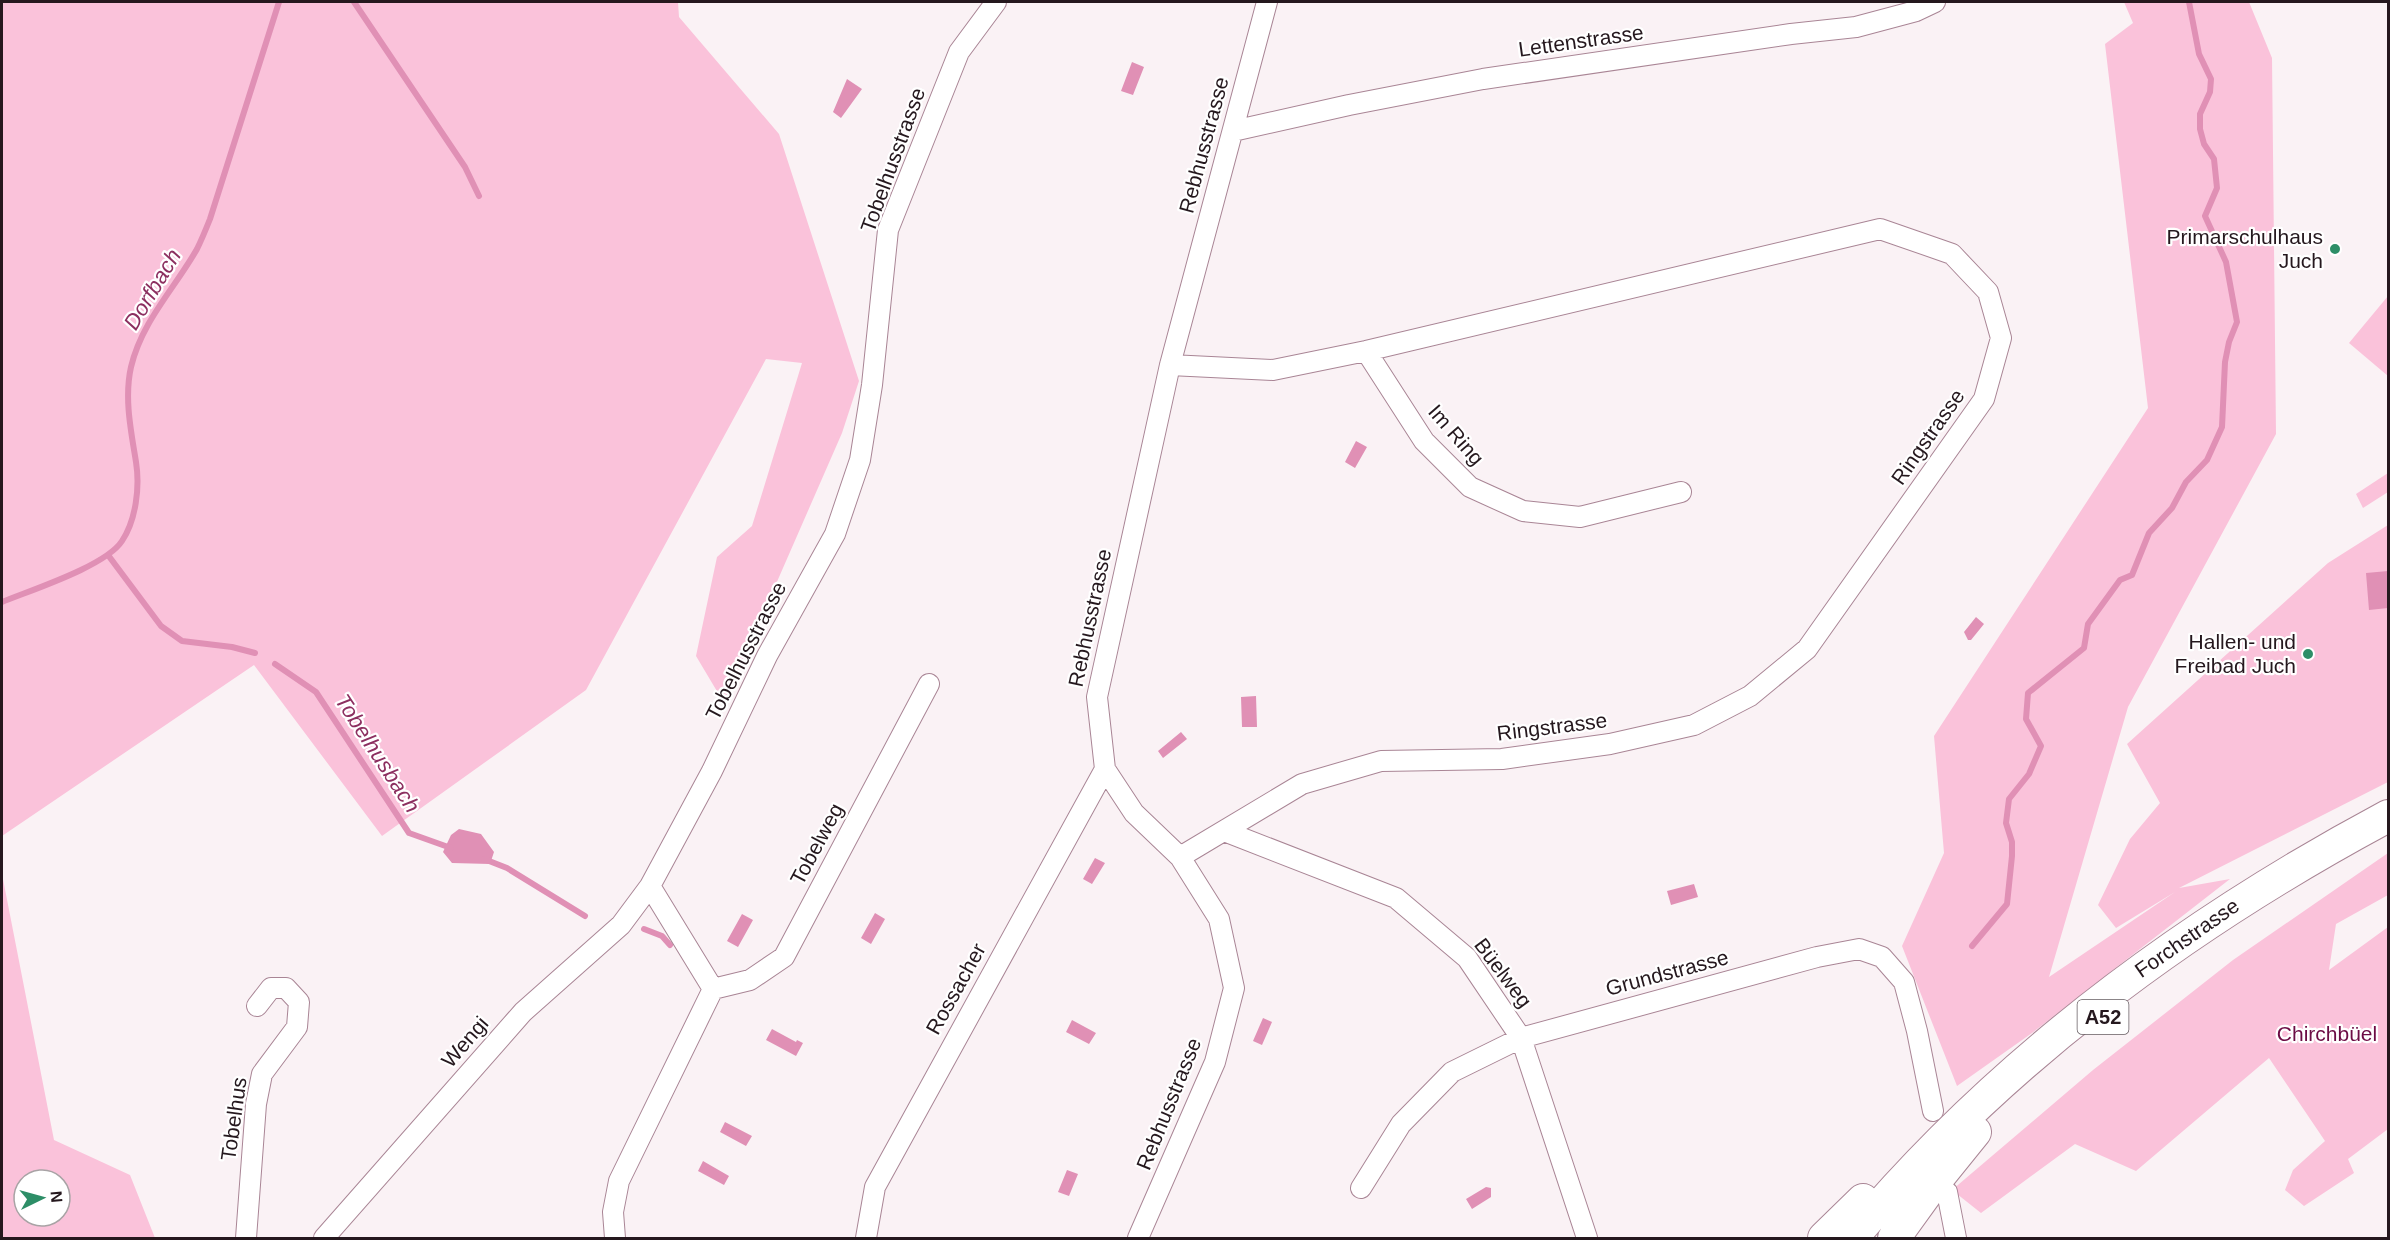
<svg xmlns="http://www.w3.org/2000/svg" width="2390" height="1240" viewBox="0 0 2390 1240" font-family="Helvetica,sans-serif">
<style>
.green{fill:#fac2da;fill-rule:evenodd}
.water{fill:#e090b5}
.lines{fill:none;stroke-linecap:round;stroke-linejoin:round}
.stream{stroke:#e090b5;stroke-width:6}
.minor-casing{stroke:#a98595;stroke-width:22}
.trunk-casing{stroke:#a98595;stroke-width:34}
.minor{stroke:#fff;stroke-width:20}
.trunk{stroke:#fff;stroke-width:32}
.poi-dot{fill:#2d8e67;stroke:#fff;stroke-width:2}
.labels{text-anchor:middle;stroke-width:4.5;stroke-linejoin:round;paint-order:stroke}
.shield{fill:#fff;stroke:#665d62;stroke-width:1.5}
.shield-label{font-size:20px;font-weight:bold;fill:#25181e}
.street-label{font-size:21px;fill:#25181e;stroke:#fff}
.poi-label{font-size:21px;fill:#25181e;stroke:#fff;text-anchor:end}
.park-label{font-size:21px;fill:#6c0c45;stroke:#fff}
.water-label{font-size:22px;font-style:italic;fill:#8c2f60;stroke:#fff}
</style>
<rect width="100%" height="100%" fill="#faf2f5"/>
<path class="green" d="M2 2H678L679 17 779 134 859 381 842 433 724 703 696 656 717 557 752 526 802 363 766 359 586 690 382 836 254 665 2 836Z
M2124 2H2249L2272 58 2276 434 2128 707 2049 977 2175 892 2116 928 2098 905 2130 839 2160 803 2127 744 2328 563 2388 525V782L2179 888 2230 879 2032 1033 1957 1086 1902 946 1944 853 1934 736 2148 408 2105 44 2133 23Z
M2388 296V376L2349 343Z
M2388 473V492L2363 508 2356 494Z
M2388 853V895L2336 924 2329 970 2388 927V1129L2348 1159 2354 1173 2304 1206 2285 1190 2293 1170 2325 1141 2269 1058 2136 1171 2075 1144 1981 1213 1952 1190 2093 1070 2233 960Z
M2 874 54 1140 130 1175 155 1238H2ZM24 1180H60V1216H24Z"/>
<path class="water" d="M1132 62 1144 67 1133 95 1121 91Z
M847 79 862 89 841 118 833 112Z
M1356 441 1367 447 1355 468 1345 462Z
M2388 571V608L2369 610 2366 573Z
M1976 617 1984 624 1971 640H1968L1964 632Z
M1256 696 1257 727H1242L1241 697Z
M1181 732 1187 739 1163 758 1158 751Z
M459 829 481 834 494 852 490 864 452 863 443 852 451 835Z
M1095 858 1105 863 1092 884 1083 879Z
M1694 884 1698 897 1671 905 1667 891Z
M875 913 885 919 871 944 861 938Z
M742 914 753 920 738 947 727 941Z
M1263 1018 1272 1022 1262 1045 1253 1041Z
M1072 1020 1096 1033 1089 1044 1066 1032Z
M772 1029 796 1042 797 1040 803 1043 796 1056 766 1040Z
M725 1122 752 1136 746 1146 720 1132Z
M703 1161 729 1176 724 1185 698 1171Z
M1067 1170 1078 1174 1069 1196 1058 1192Z
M1486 1187 1491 1188V1197L1472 1209 1466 1199Z"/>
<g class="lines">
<path class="stream" d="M354 2 465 167 479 196
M108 555 161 626 182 641 232 647 255 653
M2 602C31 590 106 566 122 541 136 520 140 487 136 462 131 431 124 398 131 367 142 321 175 288 197 249 202 239 206 229 210 219L279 2
M275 664 316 692 409 833 451 848
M484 859 507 868 585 916
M644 929 662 936 670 945
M1972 946 2007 904 2012 856V842L2006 823 2009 799 2029 774 2041 746 2026 719 2028 693 2084 648 2088 624 2120 580 2132 575 2149 533 2172 508 2186 482 2207 460 2222 427 2225 362 2229 342 2237 322 2226 262 2205 216 2217 188 2214 159 2204 144 2200 129V114L2210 92 2211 79 2199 54 2189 2"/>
<defs>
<path id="minor" d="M1233 131 1349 105 1483 79 1791 34 1856 27 1916 11 1935 2
M1366 351 1424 441 1470 487 1523 511 1580 517 1681 492
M1170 365 1273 370 1366 351 1880 229 1952 254 1988 292 2001 338 1984 399 1807 649 1750 696 1694 725 1610 744 1502 759 1381 761 1302 784 1180 857
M1224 831 1396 898 1467 958 1521 1038 1587 1238
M713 989 750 980 784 957 929 684
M1361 1188 1401 1124 1452 1072 1521 1038 1817 957 1859 949 1882 957 1904 982 1917 1031 1933 1111
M1947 1192 1956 1238
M246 1238 256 1104 262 1074 297 1027 299 1002 286 988H271L257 1006
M324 1238 523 1012 621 925 650 886
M615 1238 613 1212 619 1181 713 989 650 886 712 771 767 656 835 534 860 460 872 385 888 230 959 52 996 2
M866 1238 875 1187 1105 769
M1138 1238 1215 1062 1234 988 1219 919 1180 857 1134 813 1105 769 1097 697 1170 365 1267 2"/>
<path id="trunk" d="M1824 1238 1863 1200
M1852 1238C2000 1061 2186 924 2388 816
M1894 1238 1933 1184 1975 1132"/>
</defs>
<use href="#minor" class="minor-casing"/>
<use href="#trunk" class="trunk-casing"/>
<use href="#minor" class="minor"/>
<use href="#trunk" class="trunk"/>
</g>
<g class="poi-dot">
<circle cx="2335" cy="249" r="6"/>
<circle cx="2308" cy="654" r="6"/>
</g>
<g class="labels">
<rect class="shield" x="2077.5" y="1000" width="51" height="34" rx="4.5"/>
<g class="shield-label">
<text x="2103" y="1024">A52</text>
</g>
<g class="street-label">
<text transform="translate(1581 41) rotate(-8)" y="7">Lettenstrasse</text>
<text transform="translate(1204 145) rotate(-75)" y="7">Rebhusstrasse</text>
<text transform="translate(893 160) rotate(-70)" y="7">Tobelhusstrasse</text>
<text transform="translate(1456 435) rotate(49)" y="7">Im Ring</text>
<text transform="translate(1928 437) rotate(-55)" y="7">Ringstrasse</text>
<text transform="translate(1090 618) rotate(-78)" y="7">Rebhusstrasse</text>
<text transform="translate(746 651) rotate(-63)" y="7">Tobelhusstrasse</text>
<text transform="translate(1552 727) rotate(-7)" y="7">Ringstrasse</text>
<text transform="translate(817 844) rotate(-62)" y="7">Tobelweg</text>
<text transform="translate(2187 938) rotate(-35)" y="7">Forchstrasse</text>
<text transform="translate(1503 973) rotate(53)" y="7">Büelweg</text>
<text transform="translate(1667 973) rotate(-15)" y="7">Grundstrasse</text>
<text transform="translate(956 989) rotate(-61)" y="7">Rossacher</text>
<text transform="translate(465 1042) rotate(-49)" y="7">Wengi</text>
<text transform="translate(1169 1104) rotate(-68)" y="7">Rebhusstrasse</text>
<text transform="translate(234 1119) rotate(-82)" y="7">Tobelhus</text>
</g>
<g class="poi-label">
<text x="2323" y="244">Primarschulhaus<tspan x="2323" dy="24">Juch</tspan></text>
<text x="2296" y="649">Hallen- und<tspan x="2296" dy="24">Freibad Juch</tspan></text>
</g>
<g class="park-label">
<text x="2327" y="1041">Chirchbüel</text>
</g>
<g class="water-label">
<text transform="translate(152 289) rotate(-59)" y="8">Dorfbach</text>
<text transform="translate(378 753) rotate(57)" y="8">Tobelhusbach</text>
</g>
</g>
<rect width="2390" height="1240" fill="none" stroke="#25181e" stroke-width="6"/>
<g transform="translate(42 1198) rotate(85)"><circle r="28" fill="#ffffff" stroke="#a8a3a5" stroke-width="1.5"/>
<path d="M0-4.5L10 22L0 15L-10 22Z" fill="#2d8e67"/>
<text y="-9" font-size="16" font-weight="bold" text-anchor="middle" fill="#25181e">N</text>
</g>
</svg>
